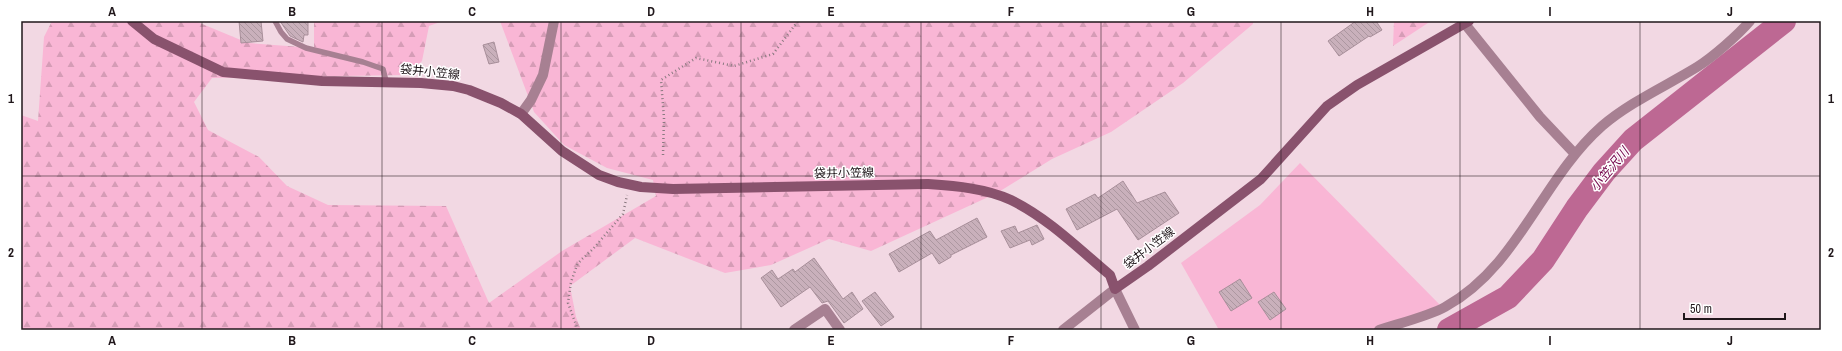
<svg xmlns="http://www.w3.org/2000/svg" width="1842" height="351" viewBox="0 0 1842 351" font-family="'Archivo Narrow','Noto Sans JP',sans-serif">
<style>
.green{fill:#f9b6d5}
.forest{fill:url(#forest-firs)}
.lines{fill:none;stroke-linecap:round;stroke-linejoin:round}
.river{stroke:#bd6893;stroke-width:24}
.building{fill:url(#building-back-hatch);stroke:#a88f9a}
.path{stroke:#8b7a81;stroke-width:2.5;stroke-dasharray:1 3;stroke-linecap:butt}
.service{stroke:#a78092;stroke-width:5.5}
.minor{stroke:#a78092;stroke-width:10}
.tertiary{stroke:#a78092;stroke-width:10}
.secondary{stroke:#89526d;stroke-width:10}
.grid{fill:none;stroke:#20171b;stroke-width:1;stroke-opacity:0.55}
.labels{text-anchor:middle;stroke-width:3;stroke-linejoin:round;paint-order:stroke}
.street-label{font-size:12px;fill:#20171b;stroke:#fff}
.water-label{font-size:13px;font-style:italic;fill:#75084d;stroke:#fff}
.neatline{fill:none;stroke:#20171b;stroke-width:1.5}
.grid-label{font-size:13px;text-anchor:middle;font-weight:bold;fill:#20171b}
</style>
<defs>
<pattern id="forest-firs" width="22" height="20" patternUnits="userSpaceOnUse"><rect width="22" height="20" fill="#f9b6d5"/><path d="M5 1l3.5 6h-7zM16 11l3.5 6h-7z" fill="#d59cb6"/></pattern>
<pattern id="building-back-hatch" width="6" height="6" patternUnits="userSpaceOnUse"><rect width="6" height="6" fill="#c9b0bb"/><path d="M-1 5l2 2M0 0l6 6M5-1l2 2" fill="none" stroke="#ac97a0"/></pattern>
</defs>
<rect width="100%" height="100%" fill="#f2d8e3"/>
<path class="green" d="M1300 163 1443 308 1379 330H1219L1181 263 1260 205Z"/>
<path class="forest" d="M52 21H195L248 43 314 48V21H443L429 26 422 61 408 75 212 78 194 102 208 130 259 157 287 186 328 205 446 206 489 303 562 251 656 196 653 180 607 168 564 145 534 112 500 21H1253V24L1183 83 1111 132 1052 159 997 193 871 251 829 239 771 265 725 273 635 238 570 286 576 317 581 330H21V115L38 121 44 37Z
M1394 21H1431L1393 46Z"/>
<g class="lines">
<path class="river" d="M1449 330 1508 297 1543 260 1577 208 1604 172 1633 140 1784 21"/>
</g>
<path class="building" d="M239 21H261L263 41 241 43Z
M280 21H308V35H304L303 42 290 36Z
M1356 21H1376L1382 30 1370 37 1369 36 1339 56 1328 41Z
M494 42 499 62 489 64 483 45Z
M1123 181 1137 203 1165 192 1179 213 1138 240 1117 209 1077 230 1066 209 1095 194 1098 198Z
M977 218 987 237 951 255V257L939 264 932 253 899 272 889 254 930 231 936 240Z
M1037 225 1044 239 1032 245 1030 240 1010 248 1001 231 1015 226 1018 233Z
M814 258 843 299 852 292 863 309 844 323 828 301 822 303 810 287 781 307 761 278 772 270 778 279 793 269 795 272Z
M1240 279 1252 298 1231 311 1219 292Z
M875 292 894 317 881 326 862 301Z
M1274 292 1286 309 1270 320 1258 302Z"/>
<g class="lines">
<path class="path" d="M663 155 664 118 661 80 696 58 734 66 773 54 798 21
M578 330 568 303 571 282 577 265 581 260 593 249 623 214 627 195"/>
<path class="service" d="M275 21 281 32 287 39 306 48 363 62 383 69 386 81"/>
<path class="minor" d="M1465 24 1540 117 1575 154
M521 114 531 100 543 75 554 21
M1115 289 1135 330
M794 330 825 309 840 330
M1379 330C1397 324 1429 316 1445 307 1519 266 1541 180 1602 126 1630 102 1666 86 1697 67 1713 57 1738 35 1750 21"/>
<path class="tertiary" d="M1063 330 1115 289"/>
<path class="secondary" d="M132 21 154 39 223 72 322 81 421 83 453 86 469 90 501 103 521 114 562 151 599 175 618 182 641 187 673 189 927 184C955 186 985 188 1011 200 1048 218 1079 249 1110 275L1115 289 1148 266 1261 179 1327 106 1357 85 1469 21"/>
</g>
<path class="grid" d="M202 21V330M382 21V330M561 21V330M741 21V330M921 21V330M1101 21V330M1281 21V330M1460 21V330M1640 21V330M21 176H1821"/>
<g class="labels">
<g class="street-label">
<text transform="translate(430 72) rotate(6)" y="4">袋井小笠線</text>
<text transform="translate(844 173) rotate(-1)" y="4">袋井小笠線</text>
<text transform="translate(1149 248) rotate(-37)" y="4">袋井小笠線</text>
</g>
<g class="water-label">
<text transform="translate(1609 169) rotate(-50)" y="5">小笠沢川</text>
</g>
</g>
<rect width="1842" height="351" fill="none" stroke="#ffffff" stroke-width="44"/>
<path d="M1684 313v6h101v-6" fill="none" stroke="#20171b" stroke-width="2"/>
<text x="1690" y="313" font-size="12" fill="#20171b" stroke="#ffffff" stroke-width="3" paint-order="stroke">50 m</text>
<rect x="22" y="22" width="1798" height="307" class="neatline"/>
<g class="grid-label">
<text x="112" y="16">A</text>
<text x="292" y="16">B</text>
<text x="472" y="16">C</text>
<text x="651" y="16">D</text>
<text x="831" y="16">E</text>
<text x="1011" y="16">F</text>
<text x="1191" y="16">G</text>
<text x="1370" y="16">H</text>
<text x="1550" y="16">I</text>
<text x="1730" y="16">J</text>
<text x="11" y="103">1</text>
<text x="1831" y="103">1</text>
<text x="11" y="257">2</text>
<text x="1831" y="257">2</text>
<text x="112" y="345">A</text>
<text x="292" y="345">B</text>
<text x="472" y="345">C</text>
<text x="651" y="345">D</text>
<text x="831" y="345">E</text>
<text x="1011" y="345">F</text>
<text x="1191" y="345">G</text>
<text x="1370" y="345">H</text>
<text x="1550" y="345">I</text>
<text x="1730" y="345">J</text>
</g>
</svg>
